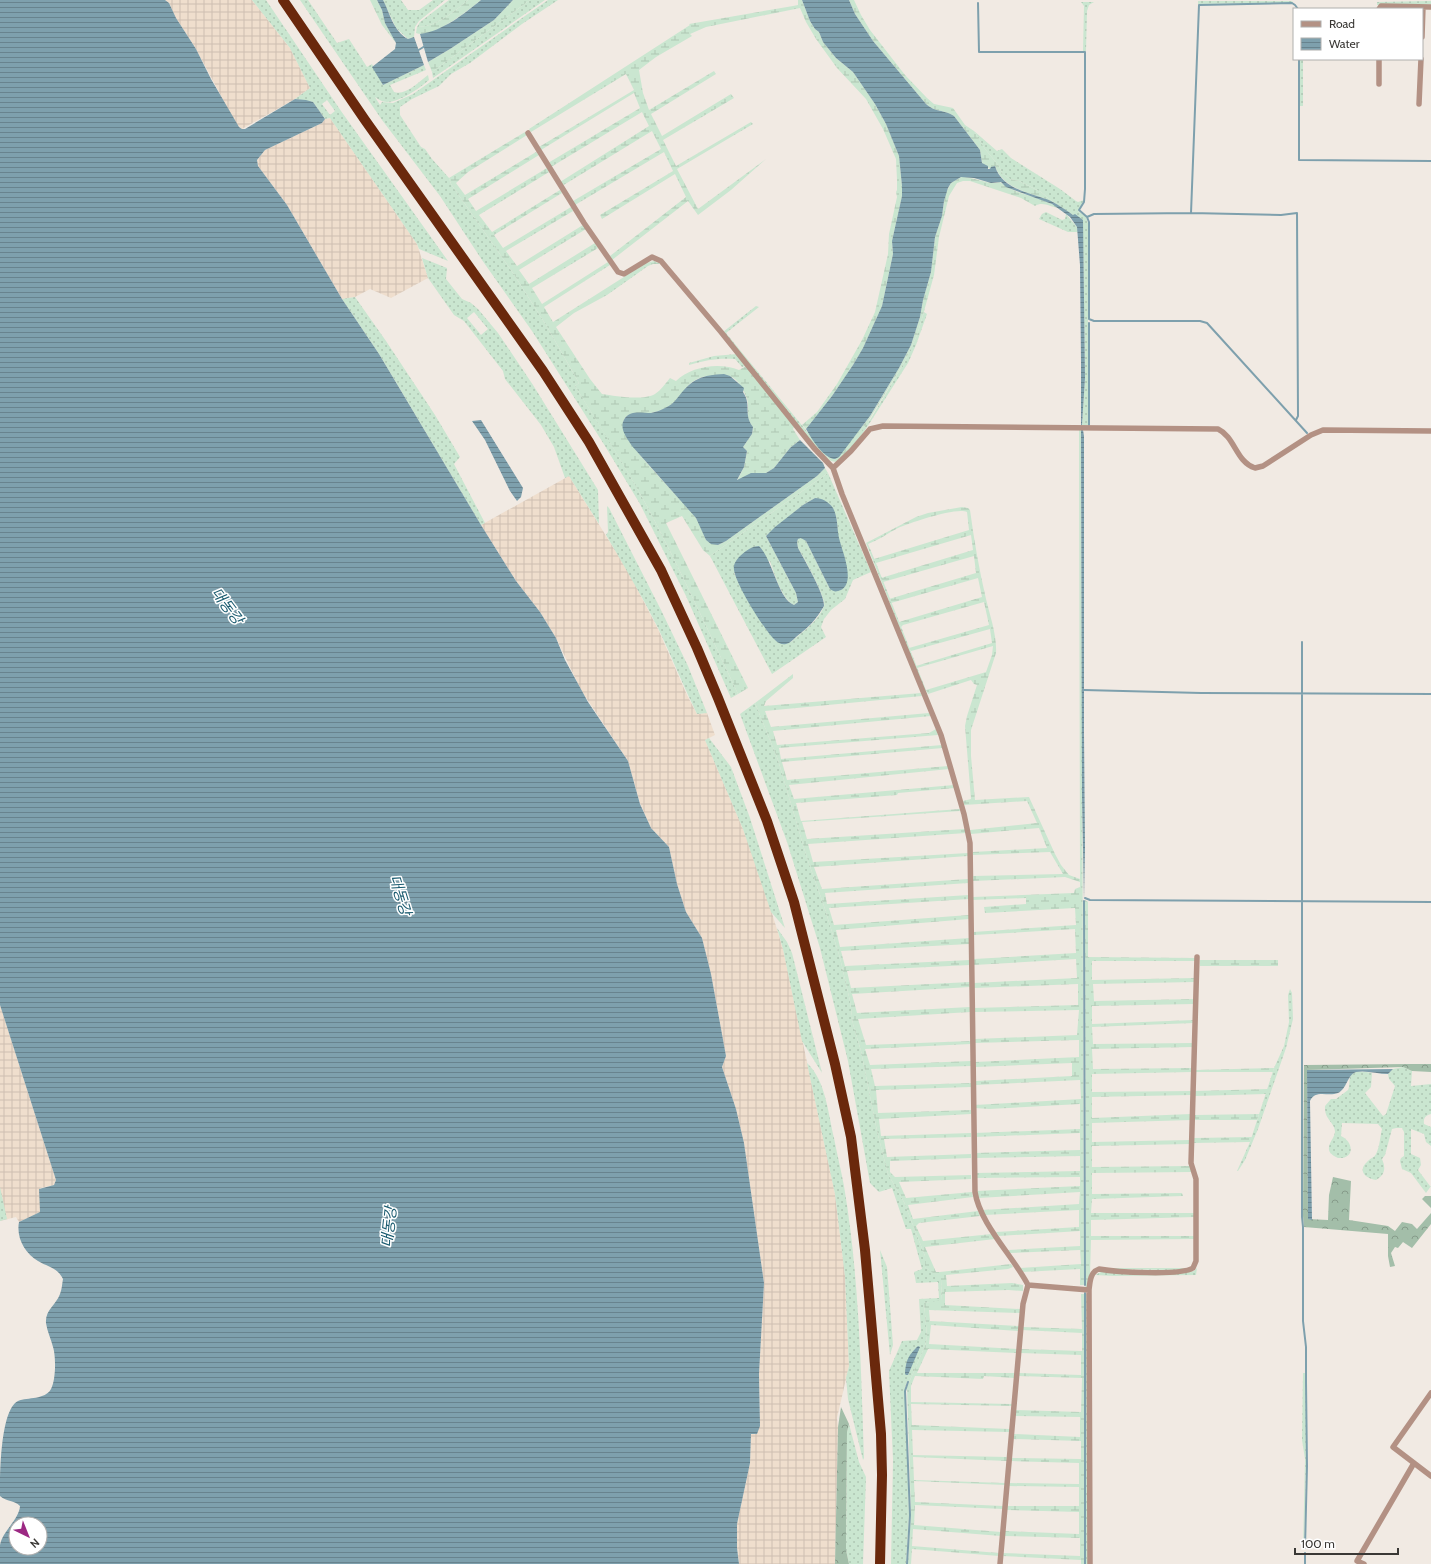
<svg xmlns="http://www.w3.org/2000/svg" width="1431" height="1564" viewBox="0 0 1431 1564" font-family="Cabin,'Noto Sans KR',sans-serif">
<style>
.industrial{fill:url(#industrial-grid)}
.grass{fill:url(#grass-dots);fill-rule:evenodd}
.forest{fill:url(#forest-crowns)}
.wetland{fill:url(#wetland-marsh)}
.water{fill:url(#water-rules);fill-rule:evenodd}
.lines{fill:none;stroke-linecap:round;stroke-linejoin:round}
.stream{stroke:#7ea0ad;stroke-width:2}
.street{stroke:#b39184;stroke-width:5.5}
.highway{stroke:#6a280c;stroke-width:10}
.labels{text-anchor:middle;stroke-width:3;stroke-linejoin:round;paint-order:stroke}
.water-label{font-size:15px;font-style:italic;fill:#1a5b6f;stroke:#fff}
</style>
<defs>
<pattern id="industrial-grid" width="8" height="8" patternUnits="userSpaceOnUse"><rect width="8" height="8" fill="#efdecd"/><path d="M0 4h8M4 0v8" fill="none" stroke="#cebfb1"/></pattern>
<pattern id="grass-dots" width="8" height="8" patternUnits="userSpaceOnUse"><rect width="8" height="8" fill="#cae6d0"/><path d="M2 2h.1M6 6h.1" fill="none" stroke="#aec6b3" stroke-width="1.8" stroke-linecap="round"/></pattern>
<pattern id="forest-crowns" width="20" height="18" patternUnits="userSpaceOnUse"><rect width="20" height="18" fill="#a3bea9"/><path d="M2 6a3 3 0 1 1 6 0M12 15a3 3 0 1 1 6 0" fill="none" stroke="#869b8a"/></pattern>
<pattern id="wetland-marsh" width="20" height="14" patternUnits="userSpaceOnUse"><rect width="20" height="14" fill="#cae6d0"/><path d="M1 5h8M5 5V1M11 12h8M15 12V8" fill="none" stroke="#aec6b3"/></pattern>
<pattern id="water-rules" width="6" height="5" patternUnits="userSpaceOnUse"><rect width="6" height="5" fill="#7ea0ad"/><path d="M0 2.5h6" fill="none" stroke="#68838e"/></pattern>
</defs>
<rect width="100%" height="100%" fill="#f1eae3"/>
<path class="industrial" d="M165 0H252L290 48 310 88 295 99 242 129 236 124 196 49 176 18 169 3Z
M330 118 417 244 428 278 391 298 370 289 355 297 342 299 287 205 258 166 257 160 265 150 322 123 325 119Z
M569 476 629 573 658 629 687 695 697 714 707 713 715 735 705 740 743 829 760 874 783 949 835 1194 845 1276 849 1366 837 1418 838 1427 835 1564H739L737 1548V1524L750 1463 751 1434 760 1413 759 1374 764 1283 744 1143 736 1109 722 1067 726 1056 711 974 702 938 686 912 677 884 669 847 651 828 640 803 628 761 581 690 556 638 540 612 516 581 481 525Z
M0 1005 56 1180 54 1185 40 1188V1212L19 1222 16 1217 0 1221Z"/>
<path class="grass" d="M252 0H266L341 111 448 261 419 249 417 244 330 118 325 119 313 102 295 99 310 88 290 48ZM327 100 335 111 330 115 322 104Z
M300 0H308L337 43 349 39 367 67 372 64 383 85 424 65 426 70 390 85 394 92C405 96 419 82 428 75L429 80C420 88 400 102 387 102 382 102 378 99 375 97L380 105 382 102 393 103 413 94 548 0H558L522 24 470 63 451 74 439 86 412 99 400 107V115L421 147 425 149 432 159 449 178 451 184 513 273 546 325 579 383 575 386C600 426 626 467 648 508 680 569 709 632 738 694L731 698 686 596 640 504 605 446 532 331 482 260 440 196 382 120Z
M383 0H401L408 10H419L433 0H445L419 21 415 27 414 37 408 39 396 28Z
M449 0H468C454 12 436 27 417 27L420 22Z
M530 0H545L433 78 432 72Z
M1198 1H1292L1293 3 1198 4Z
M1431 1V4L1377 5V2Z
M1081 2H1094L1089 5 1087 11 1086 51H1083L1084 6Z
M1300 59H1303V106H1300Z
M974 131 997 151 1002 149 1011 158 1060 189 1076 201 1078 202 1084 200 1078 211 1086 217 1088 223V425H1082L1085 378 1083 239 1082 223 1073 215 1053 202 1041 192 1019 181 1010 179 1002 173 999 166 985 149Z
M1046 212 1062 220 1065 219 1066 214 1077 227 1078 232H1068L1039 219 1042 214Z
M422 258 447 268 446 279 462 299 471 303 478 309 498 333 533 385 598 490 599 524 569 476 565 478 554 447 541 425 505 379 503 371 464 321 454 315 428 278ZM474 312 488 329 481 335 467 318Z
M355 297 386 341 435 415 460 457 454 464 485 523 481 525 379 354 342 299Z
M756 306 759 307 726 333 828 457 870 420 905 361 917 335 924 312 927 314 916 345 908 363 871 421 855 445 836 462 831 461 817 448 723 332Z
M737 354 746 366 742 367 735 359C716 358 707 360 689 365V363L714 356Z
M828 473 871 572 853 580 845 599 831 610 824 619 821 627 826 637 772 674 710 556ZM815 498C819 500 826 501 829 504 846 519 833 569 830 589L806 541 801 537 798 539 797 542 798 548C803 556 827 599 824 606 818 622 803 631 791 642L775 640 750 604 734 573 770 561C774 573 782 600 794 605L798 602 796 593 766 536 803 505Z
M607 506 609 508 661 610 688 666 707 713 697 714C683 686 672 657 658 628 642 596 624 566 606 535L608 532Z
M866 543 868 544 876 563 926 690 928 699Z
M755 703 778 760 807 858 824 906 840 958 850 1001 853 1024 861 1051 877 1131 888 1174 904 1202 925 1256V1267L941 1278 942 1301 924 1303 927 1336 925 1346 911 1378 909 1382H907L905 1387 909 1515 906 1564H891L893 1460 889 1371 902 1341 917 1340 921 1332 919 1299 939 1298 938 1282 916 1283 914 1272 922 1269 911 1229H906L892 1188 879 1192 870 1183 848 1061 820 948 787 842 740 714Z
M709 738 731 767 750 818 785 928 771 912 743 829 705 740Z
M777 928 787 942 792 953 822 1073 802 1041 783 949Z
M1290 989 1292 993 1293 1019 1286 1048 1258 1129 1245 1160 1238 1171H1237L1250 1142 1274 1068 1284 1046 1289 1022 1288 995Z
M807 1063C826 1081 828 1113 834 1138 837 1154 841 1170 844 1186 859 1275 861 1367 864 1458L863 1460 848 1399 846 1378 849 1366 845 1276 835 1194Z
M1403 1067 1412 1071 1411 1086 1431 1084V1114C1426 1115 1423 1118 1424 1124L1431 1127V1146L1426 1142 1424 1134 1411 1129V1154L1420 1158 1421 1165 1418 1170 1430 1186H1431L1426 1193 1411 1173 1402 1169 1400 1161 1401 1158 1404 1156V1132L1402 1128H1396L1392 1129 1385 1155 1382 1159C1386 1168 1385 1175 1376 1180 1366 1179 1357 1171 1367 1162 1370 1158 1374 1158 1376 1154 1380 1146 1380 1137 1382 1129L1378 1124 1342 1123 1341 1136C1354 1142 1355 1159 1338 1158 1334 1156 1330 1154 1329 1150 1328 1143 1334 1139 1335 1132 1335 1122 1324 1120 1325 1106L1331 1099H1336L1348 1090C1350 1086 1349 1080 1350 1077 1354 1069 1365 1072 1372 1073L1371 1087 1365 1093 1383 1116 1386 1114 1395 1086 1389 1079 1388 1074 1393 1069Z
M0 1187 7 1219 0 1221Z
M880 1250 887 1267 893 1345 890 1355Z
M1110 1268H1188L1175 1270 1096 1269Z
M1197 1268 1196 1275 1114 1276 1095 1275 1101 1272H1189L1194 1271Z
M1086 1294 1087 1295 1088 1564H1086Z
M1303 1373H1306V1466L1304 1548 1303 1550 1305 1459 1302 1440Z
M849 1424 859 1462 866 1477 863 1564H849L846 1550 847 1432Z"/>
<path class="forest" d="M1409 1064H1431V1072L1412 1071 1403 1067 1307 1070 1308 1219 1328 1220 1329 1195 1333 1177 1351 1181 1349 1220 1388 1226 1395 1231 1402 1222 1412 1224 1417 1229 1431 1213V1224L1412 1248 1403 1242 1398 1248 1395 1247 1391 1253 1395 1266 1390 1267 1388 1256V1234L1304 1227 1303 1216 1304 1065Z
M1425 1196H1431V1208L1422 1199Z
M841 1407 849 1424 847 1432 846 1532V1550L849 1564H835L838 1427Z"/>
<path class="wetland" d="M370 0H377L382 10 385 22 396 43 382 25Z
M468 0H481C469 10 431 40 416 33L417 27C436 27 454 12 468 0Z
M513 0H530L432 72 428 62 450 49 494 20Z
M798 0H802L810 21 815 29 819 32 823 42 836 58 853 72 875 104 886 124 899 156 902 186V196L892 241 893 254 882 306 863 348 853 365 832 396 806 429 802 425 817 412 837 384 862 340 875 312 888 254 889 234 897 197 896 192 897 190V180L896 159 883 129 866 99 837 68 816 39 806 22 800 8 706 27 690 34 692 36 656 57 639 70 643 93 649 110 714 71 716 74 651 114 662 136 731 94 734 98 663 140 676 166 751 122 753 124 677 169 698 209 766 159 731 190 698 215 688 201 612 260 610 256 686 197 675 174 602 219 600 215 673 171 664 152 575 205 573 201 661 149 652 131 562 186 560 182 649 126 642 112 551 167 548 163 640 108 634 93 541 150 539 147 634 90 626 74 531 132 529 129 690 25 689 24 793 6 798 5Z
M849 0H854L861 15 870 30 905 75 927 98 934 104 953 108 965 125 974 131 985 149 999 166 1002 173 1010 179 1019 181 1041 192 1053 202C1033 193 1003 190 995 166L990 169 982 163 980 150 954 116C943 109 936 113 926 104L873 41 855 14Z
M525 132 527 135 468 172 456 183 465 195 536 152 539 155 468 199 476 211 547 168 549 172 479 215 492 232 560 190 562 193 494 235 503 248 571 207 573 211 506 251 517 266 583 225 586 229 519 270 529 284 595 243 598 248 532 288 542 304 608 262 610 265 544 307 553 322 646 263 654 261 661 264H653L648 266 607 295 574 313 556 327 590 379 602 394C615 396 643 401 655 394 661 390 665 384 670 378L676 381C691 366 720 362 739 370L746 366 794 427 793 429 800 440 790 448 774 468 766 473 759 474 737 481 744 467 747 451 743 447 752 434 753 427C744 416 750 410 747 399 744 391 738 378 729 376 724 375 718 376 714 376 684 375 686 398 666 408 661 410 656 412 651 413 641 414 622 410 623 426 623 443 683 500 696 518 700 525 703 532 706 540L718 545 726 541 817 476 825 468 828 473 710 556 703 550 682 516 666 523 748 688 738 694C709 632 680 569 648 508 626 467 600 427 575 386L579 383 546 325 513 273 451 184 449 178Z
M961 177C975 176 987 186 1000 182 1017 196 1041 196 1059 208 1050 207 1043 201 1035 206L1021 198 970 181H963L957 183 949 196 939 237 934 275 923 315 917 335 905 361 869 420 856 440 844 454 837 459H835L839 457 848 446 870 416 899 368 911 345 920 317 923 300 931 272 935 237 942 216 945 195 951 183Z
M1079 430H1081L1084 1285H1080V1269L1022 1272 1020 1268 1081 1264 1080 1250 1010 1253 1008 1250 1080 1246V1231L999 1236 996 1232 1079 1227V1210L985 1215 983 1210 1079 1204 1080 1192 978 1198 976 1191 1080 1186V1177L975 1178V1173L1080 1171V1156L975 1158V1153L1080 1150V1133L975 1137V1133L1080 1129V1104L989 1109 975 1108V1105L1081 1099 1080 1080 976 1085V1081L1072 1076V1063L976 1067 975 1062 1079 1057V1040L975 1043V1039L1077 1035 1079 1010 974 1012V1008L1078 1005V984L974 988V983L1077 978 1076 959 974 965V959L1076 953 1075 929 974 935 973 932 1076 925 1075 908 985 913 984 907 1026 904V898L973 900V897L1074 893 1075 889 1080 887V882L1065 877 973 881V876L1063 874 1050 852 973 855V852L1047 848 1039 828 971 834 970 830 1037 823 1027 801 964 805 963 801 971 799 965 726 967 716 977 685 974 684 971 680 928 694 926 690 986 672 992 655 993 646 917 668 916 666 992 643 990 629 911 651 909 648 989 625 984 602 903 625 901 627 899 622 982 597 978 578 891 603 889 599 976 573 974 556 883 582 881 578 973 550 971 535 876 563 874 559 969 530 967 512C956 507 910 523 898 528 888 533 879 540 868 544L866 543 916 517 928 513 962 507 968 508 970 510C974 540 979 569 986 599 990 616 997 635 996 653L971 730V756L975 800 1029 797 1055 854 1061 865 1069 875 1080 879Z
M793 674V678L766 701 764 706 921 693 922 696 765 711 771 727 929 713 931 716 773 731 777 745 929 733 936 729 938 735 779 748 781 759 942 745 943 748 782 762 787 780 948 766 949 769 789 785 794 799 954 785 955 788 898 793 897 795 796 803 801 821 960 809V811L802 822 807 839 965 829 966 833 808 844 813 862 968 853V856L814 867 822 889 968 879V883L825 893 827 904 969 895V899L829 908 834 925 969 915V919L836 930 840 947 969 938V944L841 951 845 966 970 960V965L847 971 851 988 970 982V987L852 994 857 1013 970 1007V1012L858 1019 866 1045 971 1041V1044L865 1049 870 1065 971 1061V1066L871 1069 875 1086 971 1083V1087L876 1090 878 1113 971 1110V1114L879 1119 881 1136 971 1133V1137L884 1139 887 1157 971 1154V1158L890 1161V1172L895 1177 971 1175V1179L899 1182 906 1198 972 1192 973 1197 908 1205 913 1219 978 1211 980 1216 919 1223 916 1226 923 1241 992 1234 995 1239 925 1247 936 1272H940L1011 1264 1013 1267 1008 1269 946 1275 947 1286 1012 1283 1023 1285V1291L1008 1290 945 1292V1305L1020 1309V1313L929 1310 930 1321 1019 1326 1018 1331 931 1325 929 1344 1017 1349 1016 1353 928 1349 917 1373H1015L1014 1378 984 1376 983 1379 915 1376 911 1386V1402L1012 1404V1406L911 1404 912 1425 1010 1429V1432L912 1430 913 1455 1007 1457V1461L913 1457 914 1480 1005 1483V1485L914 1481 915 1502 1003 1506V1509L915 1505 914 1525 1001 1532V1536L913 1529 912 1546 999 1553V1556L912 1549 911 1564H908L911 1512 907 1387 925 1346 927 1336 924 1303 942 1300 941 1279 925 1267V1256L904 1202 888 1174 877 1131 861 1051 853 1024 850 1001 840 958 824 906 807 858 778 760 755 703Z
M1085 900 1088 902V957L1196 958V961H1092V980L1195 978V982L1093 984 1094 1001 1195 999 1194 1004 1092 1006V1024L1194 1020V1023L1092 1027 1093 1044 1193 1043V1047L1092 1049 1093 1069 1192 1068V1072L1092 1074V1092L1192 1091 1191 1095 1092 1097V1118L1191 1114V1120L1092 1123V1142L1190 1140V1144L1092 1146V1167L1190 1166 1192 1172 1092 1173V1194L1182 1193 1183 1196 1092 1199 1091 1213H1195V1217L1091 1220V1236H1195V1239L1091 1240 1090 1275 1087 1287 1085 1288 1086 1284Z
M1200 960H1278V966H1200Z
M1274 1068 1273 1072H1196V1070Z
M1268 1089 1266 1094 1195 1096V1091Z
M1259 1114 1257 1120H1195V1115Z
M1252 1137 1250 1142 1194 1143V1138Z
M1081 1294H1085V1564H1081V1560L1002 1556V1553L1080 1556V1538L1004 1536 1005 1531 1079 1534V1512L1007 1510V1506H1079V1487L1009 1486V1483L1079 1484V1463L1011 1461V1458L1081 1459V1441L1013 1439 1014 1434 1080 1437V1417L1015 1416 1016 1410 1081 1412 1082 1378 1019 1376V1373L1081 1375V1355L1020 1353V1349L1082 1351V1333L1022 1330 1023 1327 1082 1329Z"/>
<path class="water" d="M0 0H165L169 3 176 18 196 49 211 79 239 127 242 129H245L295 99 306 100 313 102 325 119 322 123 265 150 257 160 258 166 287 205 342 299 379 354 481 525 516 581 540 612 556 638 565 660 588 702 628 761 640 804 651 828 669 847 677 884 686 912 702 938 711 974 726 1056 722 1067 736 1109 744 1143 764 1283 759 1374 760 1426 757 1434H751L750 1463 737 1524V1548L739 1564H0C0 1558 0 1551 0 1545 3 1530 19 1520 20 1506 14 1500 7 1502 0 1496 0 1476 0 1410 18 1401 28 1397 45 1400 51 1389 56 1380 56 1356 53 1347 51 1339 47 1331 46 1323 45 1310 56 1305 60 1294 62 1289 62 1284 63 1279 58 1268 48 1267 38 1261 25 1253 16 1238 19 1222L40 1212 39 1189 54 1185 56 1180 0 1005ZM16 1524H40V1548H16Z
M377 0H383C390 13 393 31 408 39L414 37 424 65 383 85 372 67 395 49 396 43 385 23 382 10Z
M481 0H513L494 20 450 49 428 62 420 34C443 31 464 14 481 0Z
M802 0H849L855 14 873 41 926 104C936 113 943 109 954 116L980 150 982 163 988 166V169H990L991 167 995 166C1002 190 1032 193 1051 201 1059 205 1066 210 1073 215L1075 214 1083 220 1085 378 1082 425H1081V363L1080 265 1077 227 1070 217 1052 204 1006 187 1001 182 991 183 974 178 961 177 951 183 948 188 944 201 942 216 935 237 931 272 923 300 920 317 911 345 899 368 870 416 839 457 835 459C824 459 811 438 806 429L832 396 853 365 863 348 882 306 893 254 892 241 902 196V186L899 156 886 124 875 104 853 72 836 58 823 42 819 32 815 29 810 21Z
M724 374 730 376 744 388 743 392C752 405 743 414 753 427L752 434 743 447 747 451 744 467 737 480 751 473H766L774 468 790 448 800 440 823 463 825 468 817 476 726 541 718 545 711 544 706 540 696 518 632 446C627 438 618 428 625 418 631 410 642 413 651 413 656 412 661 410 665 408 672 405 675 401 679 396 692 379 702 375 724 374Z
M481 420 523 488 521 497 517 501 510 491 485 440 472 421Z
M1081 430H1083L1084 436V733L1085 848 1084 901 1082 796Z
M815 498C822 498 829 502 833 508 838 517 837 529 839 538 842 551 856 582 841 590 836 592 834 592 830 589L806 541 801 538 798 539 797 542 798 548C804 559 825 595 824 606 815 621 810 626 796 637 793 640 790 643 786 644 782 645 778 643 775 640 765 631 731 578 734 566 736 557 750 546 759 546 773 560 778 599 794 605L798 602 796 593 766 536 775 527 803 505Z
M1393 1069 1388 1074C1378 1074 1366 1070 1356 1072 1347 1075 1347 1089 1338 1093 1328 1097 1315 1089 1310 1101L1312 1220 1308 1219 1307 1070Z
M918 1346 920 1347 908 1375H906L905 1374C906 1360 908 1356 918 1346Z"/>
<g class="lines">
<path class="stream" d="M978 3 979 52H1085V189L1084 202 1079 210 1087 217 1089 222V319L1094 321H1200L1207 323 1307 433
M417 51 425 46
M1299 59V160L1431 161
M1191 213 1199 5 1292 3 1295 5 1298 9
M1087 217 1094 214 1191 213 1281 215 1297 213 1298 416 1296 420
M1089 323V425
M1302 642V1217L1303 1227V1321L1306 1347V1382L1307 1466 1305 1548
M1084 690 1201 693 1431 694
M1085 898 1090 900 1431 902
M1084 901 1085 1285
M1085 1293V1564
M907 1564 910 1515 905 1391 908 1382
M1305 1564V1553"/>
<path class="street" d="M1379 9 1381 6 1431 7
M1422 37 1423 7
M1379 84V59
M1419 104 1421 59
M528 133 584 223 618 272 624 274 652 257 661 261 721 332 814 448 833 468 842 494 941 735 964 814 970 843 975 1192C980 1224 1013 1256 1028 1285L1023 1304 1000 1564
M833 468 851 451 870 429 883 426 1218 429C1235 437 1236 462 1255 468L1263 466 1311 435 1323 430 1431 431
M1028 1285 1089 1290
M1431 1393 1393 1447 1431 1476
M1090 1564 1089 1290C1090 1282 1090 1272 1099 1269 1116 1272 1180 1276 1193 1268L1196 1261V1179L1191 1163 1197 957
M1364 1564 1357 1561 1414 1463"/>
<path class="highway" d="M283 0 365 120 543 371 589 442 661 570 697 648 718 698 767 821 794 902 835 1064 851 1137 865 1250 881 1434 882 1475 880 1564"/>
</g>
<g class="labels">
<g class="water-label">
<text transform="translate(227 606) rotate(53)" y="5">대동강</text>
<text transform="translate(400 895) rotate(73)" y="5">대동강</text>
<text transform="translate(389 1227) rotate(-84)" y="5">대동강</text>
</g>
</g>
<rect x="1293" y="8" width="130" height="52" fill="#ffffff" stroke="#b0afae"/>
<rect x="1301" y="21" width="20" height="6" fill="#b39184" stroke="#b0afae"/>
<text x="1329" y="28" font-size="12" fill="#3a3835">Road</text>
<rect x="1301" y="38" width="20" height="12" fill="url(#water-rules)" stroke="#b0afae"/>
<text x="1329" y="48" font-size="12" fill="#3a3835">Water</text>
<g transform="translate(28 1536) rotate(137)"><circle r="19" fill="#ffffff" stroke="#b0afae"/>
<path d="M0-3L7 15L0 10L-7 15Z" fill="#9c2883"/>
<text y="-6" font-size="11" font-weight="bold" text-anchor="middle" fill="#3a3835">N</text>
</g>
<path d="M1295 1548v6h103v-6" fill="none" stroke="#3a3835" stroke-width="2"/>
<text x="1301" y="1548" font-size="12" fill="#3a3835" stroke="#ffffff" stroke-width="3" paint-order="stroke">100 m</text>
</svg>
